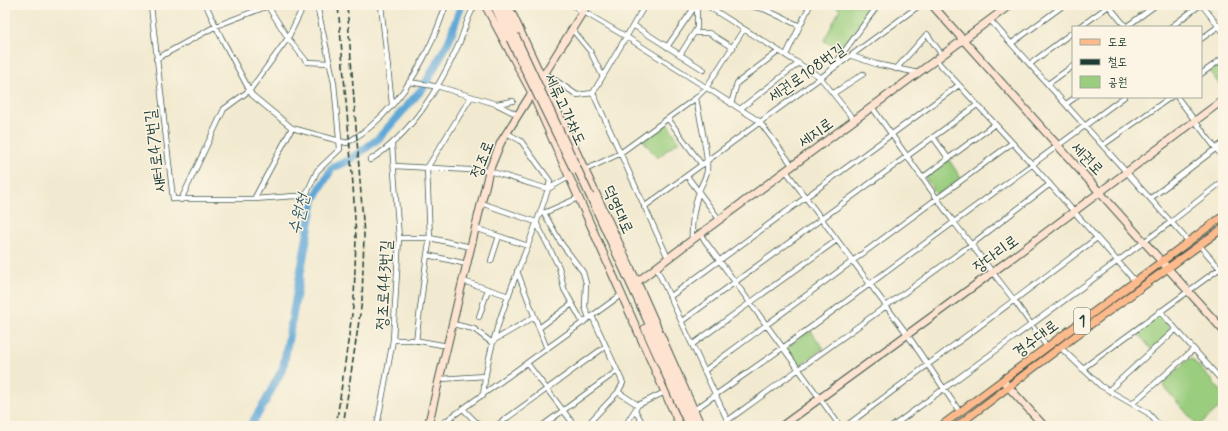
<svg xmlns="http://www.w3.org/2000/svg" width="1228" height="431" viewBox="0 0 1228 431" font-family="Mynerve,'Poor Story',sans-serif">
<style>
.green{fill:#9acd7e;stroke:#5c8559}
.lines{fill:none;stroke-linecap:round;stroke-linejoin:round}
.river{stroke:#61a8d7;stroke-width:8}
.street-casing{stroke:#3f574b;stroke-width:6}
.secondary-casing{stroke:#3f574b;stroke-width:9}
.primary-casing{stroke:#3f574b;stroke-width:9}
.street{stroke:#fff;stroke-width:4.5}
.secondary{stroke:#fee3d1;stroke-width:7}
.primary{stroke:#fcba8d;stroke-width:7}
.rail{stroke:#1f3d34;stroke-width:1.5;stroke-dasharray:6 3;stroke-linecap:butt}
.secondary-bridge-casing{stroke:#3f574b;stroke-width:9;stroke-linecap:butt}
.secondary-bridge{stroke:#fee3d1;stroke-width:7}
.labels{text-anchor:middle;stroke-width:3;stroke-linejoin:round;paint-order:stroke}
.shield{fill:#fcf5e5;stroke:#617469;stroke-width:1}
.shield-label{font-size:15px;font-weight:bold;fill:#1f3d34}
.street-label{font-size:16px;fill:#1f3d34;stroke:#fcf5e5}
.water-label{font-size:17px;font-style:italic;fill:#335d65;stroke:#fcf5e5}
</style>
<rect width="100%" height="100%" fill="#fcf5e5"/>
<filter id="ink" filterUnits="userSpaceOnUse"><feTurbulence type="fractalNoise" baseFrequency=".025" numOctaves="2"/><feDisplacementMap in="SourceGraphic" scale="8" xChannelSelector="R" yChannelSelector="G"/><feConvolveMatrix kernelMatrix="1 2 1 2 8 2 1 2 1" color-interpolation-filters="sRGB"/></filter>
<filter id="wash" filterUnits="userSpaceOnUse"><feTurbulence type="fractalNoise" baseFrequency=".012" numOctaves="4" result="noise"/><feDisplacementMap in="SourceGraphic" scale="16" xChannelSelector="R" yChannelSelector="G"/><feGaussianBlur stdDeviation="0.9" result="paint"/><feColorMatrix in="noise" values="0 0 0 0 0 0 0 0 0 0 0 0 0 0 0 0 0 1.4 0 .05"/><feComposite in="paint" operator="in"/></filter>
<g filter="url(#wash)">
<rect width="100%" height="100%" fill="#f2ead0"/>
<path class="green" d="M833 5H876L841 50 824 41 840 9Z
M1223 61V89L1209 71Z
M667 123 679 141 657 158 643 140Z
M949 160 961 178 940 193 936 194 926 179V176Z
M1159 314 1174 331 1152 350 1136 331Z
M810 330 823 348 801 365H798L787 350 788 347Z
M1190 358 1193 360 1223 393V404L1198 426 1164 387 1163 383Z"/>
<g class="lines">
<path class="river" d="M250 426 264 404 283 368 314 199 332 168 348 161 378 139 423 88 449 41 461 5"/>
</g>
</g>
<g filter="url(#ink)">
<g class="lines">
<defs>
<path id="street" d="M158 5 151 6 173 199H254L292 128
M206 5 221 37 252 95 292 128 347 143C354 138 363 133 370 127 407 96 431 50 446 5
M267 5 288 38 307 62 330 63
M381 5 392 104
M572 5 625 36 759 121 792 165
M645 5 593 93 668 258
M706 5 820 77 854 120
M746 5 764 9 800 26
M1000 5 1004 10
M1108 5 1126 27
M1202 5 1223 32
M990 20 1189 242
M633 25 704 70
M1080 27 1110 5
M1126 27 1156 5
M1171 27 1200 5
M572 29 590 51 602 75
M694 33H709L733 48
M1201 39 1223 23
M1012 43 1064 5
M667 47 696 5
M680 55 697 28V5
M786 55 810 5
M852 56 876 64 918 73
M156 59 216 26 268 6
M936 60 1032 164 1135 281
M1030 64 1073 32
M832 68 878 5
M896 69 927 34 942 55
M545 73 577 95 593 93
M1201 74 1223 58
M409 82 440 87 496 104 518 115
M1048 84 1073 66
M834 93 863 74
M1177 97 1223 158
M496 104 513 101
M731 104 737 83 779 51
M1066 104 1076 97
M872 107 953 221 1014 300 1047 347
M740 109 799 63
M669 120 702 165
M933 137 948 158
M1103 145 1171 97
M370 160C412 134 439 88 459 44 463 35 469 11 476 5
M394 166 489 171 548 189 550 181 521 141 507 133
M585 170 619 154 696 98 706 88 744 29
M786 171 907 334 959 411
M687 176 719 219
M922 178 995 124
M1151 198 1223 143
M254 199 295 196 305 197 317 171 340 149 334 83 317 5
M181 200 224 109 250 90 288 38 304 5
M481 203 536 222 559 267 564 289 583 323
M644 207 920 5
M541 211 544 213 561 243 583 272 586 283 585 307 589 318
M544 213 578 198
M475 228 528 246
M700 234 840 426
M399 238H430L471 247
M692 240C691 223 694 207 699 191 701 185 706 178 707 171 709 155 699 116 696 98
M1200 246 1223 272
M491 261 499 236
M467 264 427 255 430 238 427 168 471 97
M656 267 730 426
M517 271 547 349
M463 281 509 296
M671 296 959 85
M1160 311 1223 382
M592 316 623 383 618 392 638 405
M479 317 488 289
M682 321 977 105
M453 324 474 329 491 342 534 317
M539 328 572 304
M393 340H414L448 346
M416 341 427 255
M693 344 837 240
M1061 348 1101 386 1148 413 1160 426
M527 363 575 426
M1082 369 1223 266
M704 371 1012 143
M441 379 485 376
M1109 390 1176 329
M483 396C489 324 527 258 548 189L569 177
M1133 403 1194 349
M464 410 480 426
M635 410 644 426
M694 410 784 347 1124 97
M727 421 972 244 1050 184
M377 426 393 340 399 238 392 145
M439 426 621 295
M496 426 606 346
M542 426 617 371
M586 426 618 392
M625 426 638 405 665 392
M846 426 1097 238
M893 426 1171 222 1223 181"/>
<path id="secondary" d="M485 5 532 93 680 426
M494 5 510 39
M500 5 515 35
M508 5 642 293 701 426
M932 5 1223 330
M540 81 587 5
M590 196 696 426
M637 282 692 240 1010 5
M645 328 689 426
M1005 383 1044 426
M428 426 489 171 501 142 533 91
M782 426 993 272 1223 100"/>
<path id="primary" d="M941 426 1223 216
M957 426 1095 321 1223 228"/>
</defs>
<use href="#street" class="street-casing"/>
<use href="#secondary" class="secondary-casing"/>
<use href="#primary" class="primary-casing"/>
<use href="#street" class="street"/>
<use href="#secondary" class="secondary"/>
<use href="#primary" class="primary"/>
<path class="rail" d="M336 426 354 300 356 238 353 185 338 5
M343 426 362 301 364 235 347 5"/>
<defs>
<path id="secondary-bridge" d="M515 35 590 196
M510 39 574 170"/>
</defs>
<use href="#secondary-bridge" class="secondary-bridge-casing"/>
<use href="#secondary-bridge" class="secondary-bridge"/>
</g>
</g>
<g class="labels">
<rect class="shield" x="1074" y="308" width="16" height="26" rx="3"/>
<g class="shield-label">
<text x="1082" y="326">1</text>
</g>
<g class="street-label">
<text transform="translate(806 72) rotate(-35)" y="6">세권로108번길</text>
<text transform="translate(566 109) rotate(65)" y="6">세류고가차도</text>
<text transform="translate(815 132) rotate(-36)" y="6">세지로</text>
<text transform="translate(154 151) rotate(-97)" y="6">새터로47번길</text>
<text transform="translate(1088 158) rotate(46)" y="6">세권로</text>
<text transform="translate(481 159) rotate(-69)" y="6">정조로</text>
<text transform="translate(619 209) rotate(65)" y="6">덕영대로</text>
<text transform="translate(995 253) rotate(-36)" y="6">장다리로</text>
<text transform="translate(383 285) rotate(-87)" y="6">정조로443번길</text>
<text transform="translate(1035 338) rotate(-37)" y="6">경수대로</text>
</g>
<g class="water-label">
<text transform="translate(298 214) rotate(-76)" y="6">수원천</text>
</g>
</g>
<rect width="1228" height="431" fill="none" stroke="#fcf5e5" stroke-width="20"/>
<rect x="1072" y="26" width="130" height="72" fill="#fcf5e5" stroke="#a4ab9e"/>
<rect x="1080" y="39" width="20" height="6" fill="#fcba8d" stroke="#a4ab9e"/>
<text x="1108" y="46" font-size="12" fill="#1f3d34">도로</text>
<rect x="1080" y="59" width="20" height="6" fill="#1f3d34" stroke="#a4ab9e"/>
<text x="1108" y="66" font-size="12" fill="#1f3d34">철도</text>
<rect x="1080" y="76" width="20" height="12" fill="#9acd7e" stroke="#a4ab9e"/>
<text x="1108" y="86" font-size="12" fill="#1f3d34">공원</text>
</svg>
